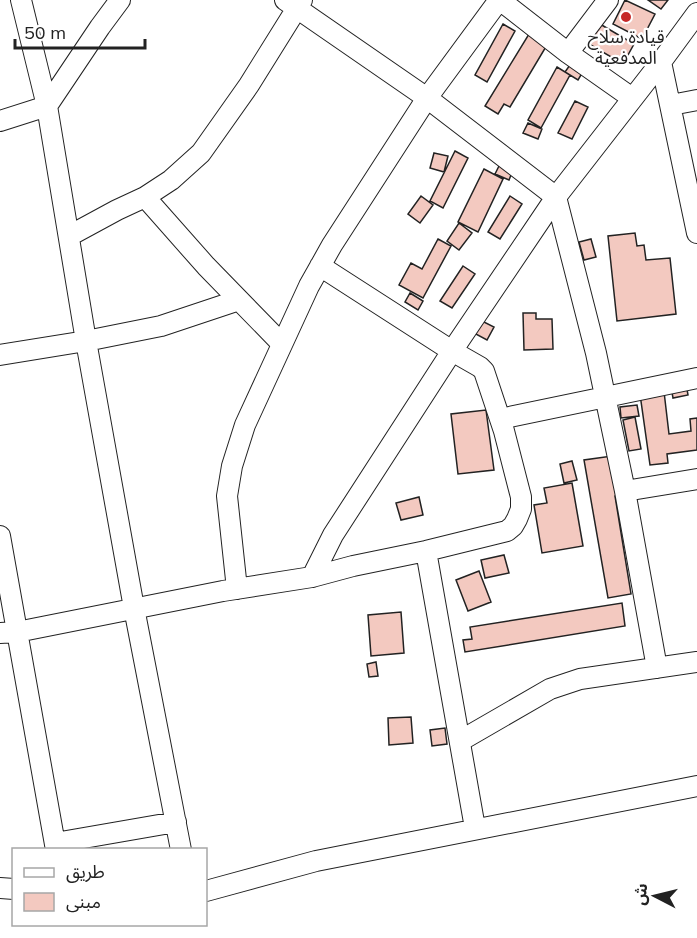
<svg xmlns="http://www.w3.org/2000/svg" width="697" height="938" viewBox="0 0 697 938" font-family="Mulish,'Noto Sans Arabic',sans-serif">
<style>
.building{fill:#f3c9c0;stroke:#222;stroke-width:1.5}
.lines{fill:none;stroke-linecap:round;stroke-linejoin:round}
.minor-casing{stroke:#222;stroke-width:22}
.minor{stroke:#fff;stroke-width:20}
.poi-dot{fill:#c62828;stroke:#fff;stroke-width:2}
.labels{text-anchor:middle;stroke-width:4.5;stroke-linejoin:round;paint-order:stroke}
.poi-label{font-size:18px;fill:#222;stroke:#fff}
</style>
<rect width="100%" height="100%" fill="#fff"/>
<path class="building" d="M625 0 655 14 642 39 613 24Z
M648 0H668L661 9Z
M503 24 515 31 487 82 475 75Z
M600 24 634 44 623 64 589 44Z
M529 34 547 45 510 107 504 104 498 114 485 106Z
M572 62 584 70 578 80 565 72Z
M557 67 570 75 541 128 528 120Z
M575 101 588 107 572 139 558 133Z
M528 123 542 129 538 139 523 133Z
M455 151 468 158 443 208 430 201Z
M434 153 448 156 444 172 430 168Z
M500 164 513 170 509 180 495 174Z
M484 169 503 179 478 232 458 222Z
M421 196 433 205 420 223 408 214Z
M510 196 522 204 500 239 488 232Z
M459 223 472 233 459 250 447 241Z
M635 233 637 246 644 245 646 260 670 258 676 314 617 321 608 236Z
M438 239 451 246 423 298 399 285 411 263 422 269Z
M591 239 596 257 584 260 579 242Z
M463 266 475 274 452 308 440 301Z
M410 293 423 301 418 310 405 302Z
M523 313H536V319H552L553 349 524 350Z
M478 319 494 327 487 340 472 332Z
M685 378 688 395 673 398 670 381Z
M663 383 669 434 691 431 690 419 697 418V450L667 454 668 463 650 465 639 387Z
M637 405 639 416 621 418 620 407Z
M486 410 494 470 458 474 451 414Z
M635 417 641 449 629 451 623 420Z
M612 456 619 495 615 496 631 594 608 598 584 460Z
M572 461 577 480 564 483 560 464Z
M572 483 583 546 542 553 534 505 547 503 544 488Z
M419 497 423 515 401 520 396 503Z
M504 555 509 573 485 578 481 560Z
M479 571 491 602 468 611 456 580Z
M622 603 625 626 465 652 463 640 472 639 470 627Z
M401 612 404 653 371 656 368 615Z
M376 662 378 676 369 677 367 664Z
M411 717 413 743 389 745 388 718Z
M445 728 447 744 432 746 430 730Z"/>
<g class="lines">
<defs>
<path id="minor" d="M21 0 47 106 86 341 134 608 181 850
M285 0 427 98 556 197 596 353 625 491 657 668
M500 0 568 53 632 98
M568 53 608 0
M661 62 697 233
M671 105 697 100
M0 121 47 106 100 27 120 0
M145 197 206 266 282 344
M69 236 117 210 145 197 171 180 201 153 249 85 302 0
M0 355 86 341 161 326 239 300
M500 419 697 378
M625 491 697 479
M0 536 56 850
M426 551 475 828
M312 577 333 535 452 351 556 197 661 62 697 13
M237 589 227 496 232 466 245 425 309 286 332 245 427 98 499 0
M0 633 17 632 223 591 312 577 353 566 426 551 507 531 513 526 517 519 521 509V497L504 431 484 371 480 367 452 351 320 266
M460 741 550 689 580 679 697 662
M55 843 176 822
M0 888 14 889
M206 891 316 861 697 786"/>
</defs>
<use href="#minor" class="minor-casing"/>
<use href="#minor" class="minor"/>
</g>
<circle class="poi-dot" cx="626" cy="17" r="6"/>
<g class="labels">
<g class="poi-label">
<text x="626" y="43">قيادة سلاح<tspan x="626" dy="21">المدفعية</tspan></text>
</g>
</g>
<rect x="12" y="848" width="195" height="78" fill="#ffffff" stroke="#a7a7a7" stroke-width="1.5"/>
<rect x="24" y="868" width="30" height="9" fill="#ffffff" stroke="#a7a7a7" stroke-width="1.5"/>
<text x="66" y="878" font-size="18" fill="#222222">طريق</text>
<rect x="24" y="893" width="30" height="18" fill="#f3c9c0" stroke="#a7a7a7" stroke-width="1.5"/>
<text x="66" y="908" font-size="18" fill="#222222">مبنى</text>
<g transform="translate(655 896) rotate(277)" stroke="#ffffff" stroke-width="4.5" paint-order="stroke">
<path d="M0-4.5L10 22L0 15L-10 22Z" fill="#222222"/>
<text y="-9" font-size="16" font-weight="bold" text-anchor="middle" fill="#222222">ش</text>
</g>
<path d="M15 39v9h130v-9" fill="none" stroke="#222222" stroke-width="3"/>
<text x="24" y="39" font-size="18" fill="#222222" stroke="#ffffff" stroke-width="4.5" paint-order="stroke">50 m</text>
</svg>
